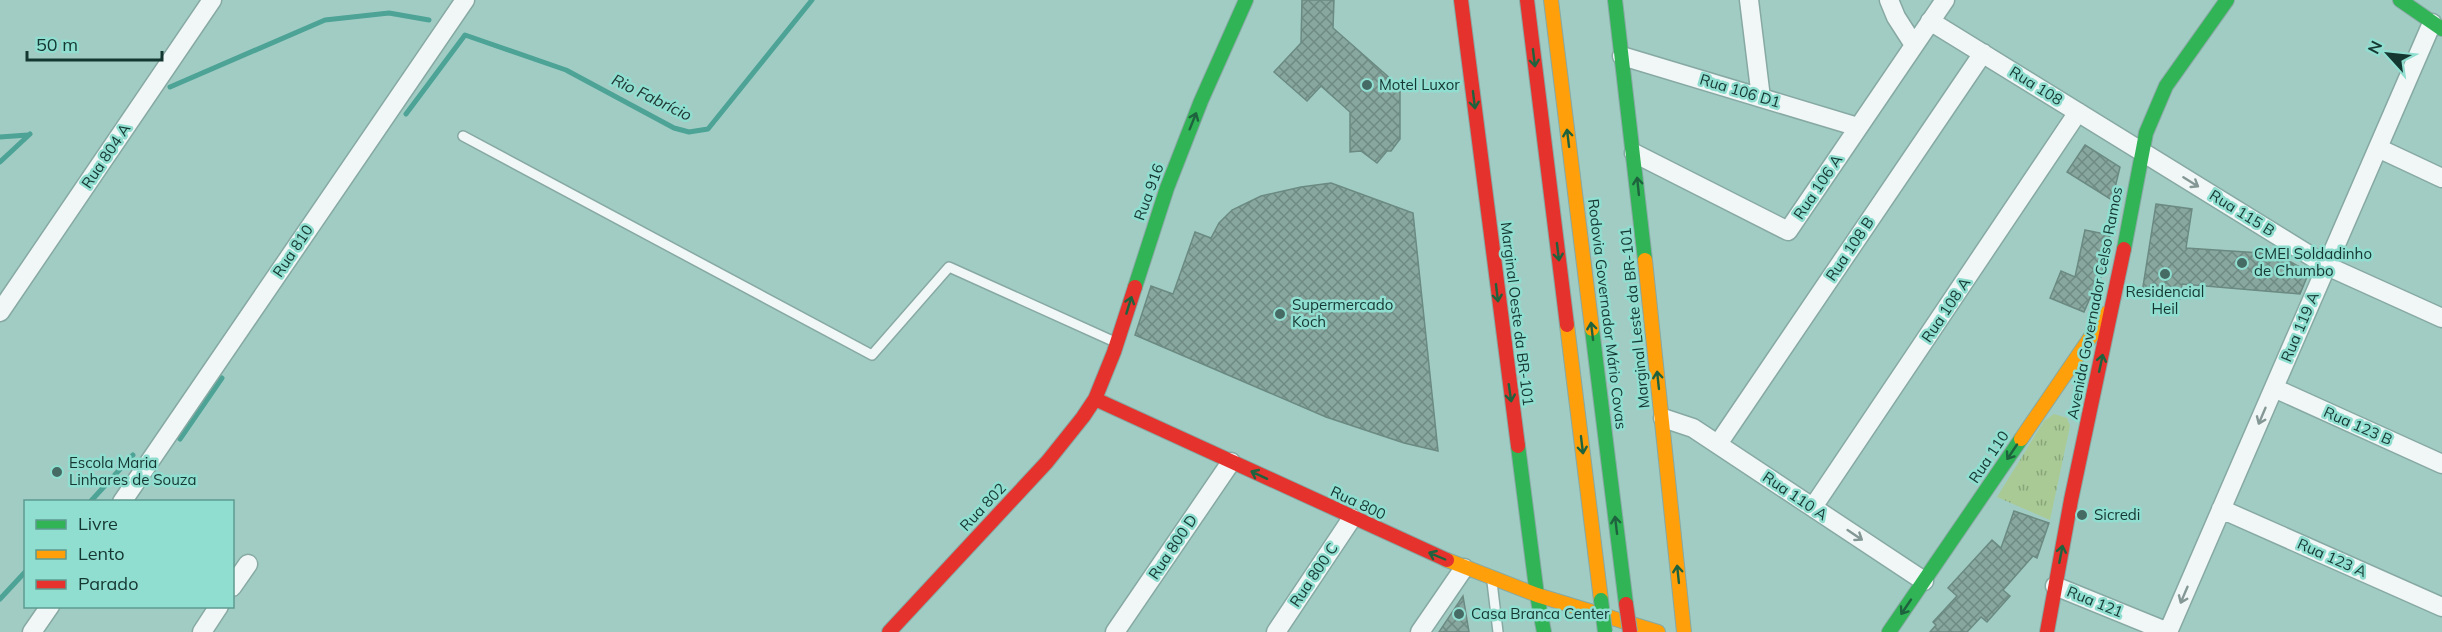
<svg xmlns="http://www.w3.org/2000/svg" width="2442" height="632" viewBox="0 0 2442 632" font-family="Mulish,sans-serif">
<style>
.park{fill:url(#park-tufts)}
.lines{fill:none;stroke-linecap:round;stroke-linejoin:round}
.stream{stroke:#4ca396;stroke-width:5}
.building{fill:url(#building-cross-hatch);stroke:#6b8a81;stroke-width:1.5}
.lane-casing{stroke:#87a9a3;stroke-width:12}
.street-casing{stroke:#87a9a3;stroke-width:21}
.fast-casing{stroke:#87a9a3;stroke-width:16}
.slow-casing{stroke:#87a9a3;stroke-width:16}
.jam-casing{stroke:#87a9a3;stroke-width:16}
.lane{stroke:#f1f7f6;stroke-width:9}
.street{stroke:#f1f7f6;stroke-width:18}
.fast{stroke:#30b455;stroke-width:14}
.slow{stroke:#ff9f0a;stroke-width:14}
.jam{stroke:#e5322d;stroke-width:14}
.fast-bridge-casing{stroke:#87a9a3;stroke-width:16;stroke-linecap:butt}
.jam-bridge-casing{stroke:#87a9a3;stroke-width:16;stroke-linecap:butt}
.fast-bridge{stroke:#30b455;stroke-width:14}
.jam-bridge{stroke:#e5322d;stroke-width:14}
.oneway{stroke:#1e633e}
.oneway2{stroke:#839794}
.poi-dot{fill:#466b64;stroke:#8fded0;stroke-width:2}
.labels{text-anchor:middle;stroke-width:5;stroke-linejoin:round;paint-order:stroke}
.poi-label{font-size:15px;fill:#153731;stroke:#8fded0;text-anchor:start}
.street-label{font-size:15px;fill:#153731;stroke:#8fded0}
.water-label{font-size:16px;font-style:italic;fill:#213834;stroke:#8fded0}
</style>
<defs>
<pattern id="park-tufts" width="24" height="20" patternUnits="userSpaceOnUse" patternTransform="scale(1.5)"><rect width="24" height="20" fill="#a9ca95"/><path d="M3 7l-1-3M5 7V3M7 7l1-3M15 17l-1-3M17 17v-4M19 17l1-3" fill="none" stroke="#88a57a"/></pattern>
<pattern id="building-cross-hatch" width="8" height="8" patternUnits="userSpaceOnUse" patternTransform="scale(1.5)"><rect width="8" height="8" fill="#88a89f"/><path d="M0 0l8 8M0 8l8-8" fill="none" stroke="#6e8a82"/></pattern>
</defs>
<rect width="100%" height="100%" fill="#a1ccc4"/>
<path class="park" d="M2054 414 2067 418 2070 426 2050 520 1997 497 2044 421Z"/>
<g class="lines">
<path class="stream" d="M170 87 325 20 389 13 429 20
M406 114 465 35 566 70 674 128 689 132 708 129 812 0
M0 137 28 135
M0 162 30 134
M180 439 222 378
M90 502 133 455
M0 599 26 571"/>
</g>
<path class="building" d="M1302 0H1334L1333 28 1400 87V139L1391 151H1387L1377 163 1361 151 1350 152V112L1321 86 1307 101 1274 72 1301 43Z
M2085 145 2120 167 2112 200 2067 172Z
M1331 183 1413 213 1438 451 1404 443 1326 417 1135 335 1151 286 1173 294 1195 232 1211 238 1219 223 1232 210 1261 196 1301 187Z
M2156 204 2192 209 2186 248 2276 254 2309 272 2300 294 2182 284 2180 299 2142 293Z
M2085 230 2110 235 2101 277H2099L2084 312 2050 298 2061 271 2075 277Z
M2014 511 2049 523 2037 558 2033 556 2003 590 2010 596 1987 622 1981 617 1967 632H1930L1936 625 1933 622 1957 596 1948 588 1992 540 2001 548Z
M1463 596 1469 632H1439Z"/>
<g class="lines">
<defs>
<path id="lane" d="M463 136 872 355 949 267 1115 342
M1492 582 1498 632"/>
<path id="street" d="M1749 0 1761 98
M1889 0 1896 17 1914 45
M1930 21 2327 266 2442 318
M1622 56 1858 127
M2378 148 2442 178
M1634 153 1788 231 1945 0
M0 312 212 0
M2274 388 2442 464
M1663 418 1693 428 1924 581
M1718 444 1983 53
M122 502 465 0
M1813 507 2078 112
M2221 509 2442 607
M2055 586 2168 632
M232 587 248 564
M32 632 50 606
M202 632 219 606
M1115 632 1231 462
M1276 632 1352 518
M1420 632 1464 568
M2168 632 2432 23"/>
<path id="fast" d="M1615 0 1645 260
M2400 0 2442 29
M2124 249 2146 133 2166 86 2227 0
M1135 287 1167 188 1201 101 1246 0
M1592 329 1626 604
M1518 446 1537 595 1544 632
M1889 632 2021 439"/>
<path id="slow" d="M1551 0 1592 329
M1645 260 1684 632
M1567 325 1601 600
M2021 439 2107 313
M1447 560 1537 595 1658 632"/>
<path id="jam" d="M1461 0 1518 446
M1527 0 1567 325
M1095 399 1447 560
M889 632 1047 462 1083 417 1095 399 1114 352 1135 287
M2047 632 2071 500 2124 249"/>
</defs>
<use href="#lane" class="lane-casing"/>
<use href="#street" class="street-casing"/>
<use href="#fast" class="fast-casing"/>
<use href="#slow" class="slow-casing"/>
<use href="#jam" class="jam-casing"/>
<use href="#lane" class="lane"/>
<use href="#street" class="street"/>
<use href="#fast" class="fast"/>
<use href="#slow" class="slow"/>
<use href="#jam" class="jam"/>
<defs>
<path id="fast-bridge" d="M1601 600 1605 632"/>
<path id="jam-bridge" d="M1626 604 1630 632"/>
</defs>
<use href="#fast-bridge" class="fast-bridge-casing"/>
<use href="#jam-bridge" class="jam-bridge-casing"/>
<use href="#fast-bridge" class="fast-bridge"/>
<use href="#jam-bridge" class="jam-bridge"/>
</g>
<defs><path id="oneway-shaft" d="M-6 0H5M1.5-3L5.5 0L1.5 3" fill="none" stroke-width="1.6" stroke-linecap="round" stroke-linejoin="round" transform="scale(1.5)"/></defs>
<g class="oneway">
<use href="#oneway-shaft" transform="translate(1534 58) rotate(83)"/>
<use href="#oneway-shaft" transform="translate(1474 100) rotate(83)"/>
<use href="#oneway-shaft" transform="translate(1193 121) rotate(-68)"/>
<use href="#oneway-shaft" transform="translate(1568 138) rotate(-97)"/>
<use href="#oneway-shaft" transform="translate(1638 186) rotate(-96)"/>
<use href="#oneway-shaft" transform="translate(1558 252) rotate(83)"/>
<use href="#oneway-shaft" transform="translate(1497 293) rotate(83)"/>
<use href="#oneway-shaft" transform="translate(1129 305) rotate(-73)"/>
<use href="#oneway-shaft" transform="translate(1592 331) rotate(-97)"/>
<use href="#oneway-shaft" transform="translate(2101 363) rotate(-78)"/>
<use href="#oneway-shaft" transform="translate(1658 380) rotate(-96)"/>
<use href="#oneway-shaft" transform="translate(1510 393) rotate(82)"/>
<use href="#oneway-shaft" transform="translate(1582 445) rotate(83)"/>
<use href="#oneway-shaft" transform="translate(2012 452) rotate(124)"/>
<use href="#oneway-shaft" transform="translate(1259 475) rotate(-155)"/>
<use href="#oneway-shaft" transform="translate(1616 525) rotate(-97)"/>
<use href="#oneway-shaft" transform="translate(2061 554) rotate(-79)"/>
<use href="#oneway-shaft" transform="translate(1437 556) rotate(-157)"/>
<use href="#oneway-shaft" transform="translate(1678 574) rotate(-96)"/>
<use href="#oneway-shaft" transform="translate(1906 607) rotate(124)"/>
</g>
<g class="oneway2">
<use href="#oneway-shaft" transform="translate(2191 182) rotate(32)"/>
<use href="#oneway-shaft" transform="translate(2262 416) rotate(113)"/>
<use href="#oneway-shaft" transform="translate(1855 535) rotate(34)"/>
<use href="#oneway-shaft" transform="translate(2184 595) rotate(113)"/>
</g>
<g class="poi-dot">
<circle cx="1367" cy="85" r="6"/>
<circle cx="2242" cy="263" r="6"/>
<circle cx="2165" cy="274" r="6"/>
<circle cx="1280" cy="314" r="6"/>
<circle cx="57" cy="472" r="6"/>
<circle cx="2082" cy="515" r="6"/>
<circle cx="1459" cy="614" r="6"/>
</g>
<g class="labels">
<g class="poi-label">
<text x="1379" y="90">Motel Luxor</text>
<text x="2254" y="259">CMEI Soldadinho<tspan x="2254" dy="17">de Chumbo</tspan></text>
<text x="2165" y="297" text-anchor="middle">Residencial<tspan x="2165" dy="17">Heil</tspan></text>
<text x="1292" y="310">Supermercado<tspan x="1292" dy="17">Koch</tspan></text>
<text x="69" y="468">Escola Maria<tspan x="69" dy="17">Linhares de Souza</tspan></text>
<text x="2094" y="520">Sicredi</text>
<text x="1471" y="619">Casa Branca Center</text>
</g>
<g class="street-label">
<text transform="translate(2036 86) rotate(32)" y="5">Rua 108</text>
<text transform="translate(1740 91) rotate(17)" y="5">Rua 106 D1</text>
<text transform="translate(106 156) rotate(-56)" y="5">Rua 804 A</text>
<text transform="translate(1818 187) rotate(-56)" y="5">Rua 106 A</text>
<text transform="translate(1149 192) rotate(-70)" y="5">Rua 916</text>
<text transform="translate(2242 213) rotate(32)" y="5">Rua 115 B</text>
<text transform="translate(1850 249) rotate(-56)" y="5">Rua 108 B</text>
<text transform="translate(293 251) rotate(-56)" y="5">Rua 810</text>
<text transform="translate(2095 303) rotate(-79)" y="5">Avenida Governador Celso Ramos</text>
<text transform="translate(1946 310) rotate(-56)" y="5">Rua 108 A</text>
<text transform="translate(1517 314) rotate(83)" y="5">Marginal Oeste da BR-101</text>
<text transform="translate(1607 314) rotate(83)" y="5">Rodovia Governador Mário Covas</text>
<text transform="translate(1635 318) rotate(-96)" y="5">Marginal Leste da BR-101</text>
<text transform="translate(2300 327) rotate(-67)" y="5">Rua 119 A</text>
<text transform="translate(2358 426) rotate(24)" y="5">Rua 123 B</text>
<text transform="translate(1989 457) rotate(-56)" y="5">Rua 110</text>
<text transform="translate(1795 496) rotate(34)" y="5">Rua 110 A</text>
<text transform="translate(1358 503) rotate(25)" y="5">Rua 800</text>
<text transform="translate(983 507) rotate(-47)" y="5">Rua 802</text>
<text transform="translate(1173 547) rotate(-56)" y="5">Rua 800 D</text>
<text transform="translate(2332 558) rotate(24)" y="5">Rua 123 A</text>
<text transform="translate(1314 575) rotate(-56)" y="5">Rua 800 C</text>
<text transform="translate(2095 602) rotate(22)" y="5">Rua 121</text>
</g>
<g class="water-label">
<text transform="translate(652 97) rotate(26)" y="6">Rio Fabrício</text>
</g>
</g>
<rect x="24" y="500" width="210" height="108" fill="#8fded0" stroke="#5e9b90" stroke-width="1.5"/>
<rect x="36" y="520" width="30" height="9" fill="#30b455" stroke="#5e9b90" stroke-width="1.5"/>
<text x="78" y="530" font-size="18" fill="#153731">Livre</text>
<rect x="36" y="550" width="30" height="9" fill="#ff9f0a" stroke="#5e9b90" stroke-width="1.5"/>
<text x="78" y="560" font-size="18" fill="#153731">Lento</text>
<rect x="36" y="580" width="30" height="9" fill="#e5322d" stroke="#5e9b90" stroke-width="1.5"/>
<text x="78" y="590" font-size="18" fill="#153731">Parado</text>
<g transform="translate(2388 54) rotate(297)" stroke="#8fded0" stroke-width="4.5" paint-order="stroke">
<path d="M0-4.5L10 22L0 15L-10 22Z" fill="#153731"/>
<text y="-9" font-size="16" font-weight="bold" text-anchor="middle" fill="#153731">N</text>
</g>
<path d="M27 51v9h135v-9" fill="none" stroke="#153731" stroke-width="3"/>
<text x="36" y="51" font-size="18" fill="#153731" stroke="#8fded0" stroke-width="4.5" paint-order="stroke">50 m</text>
</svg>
